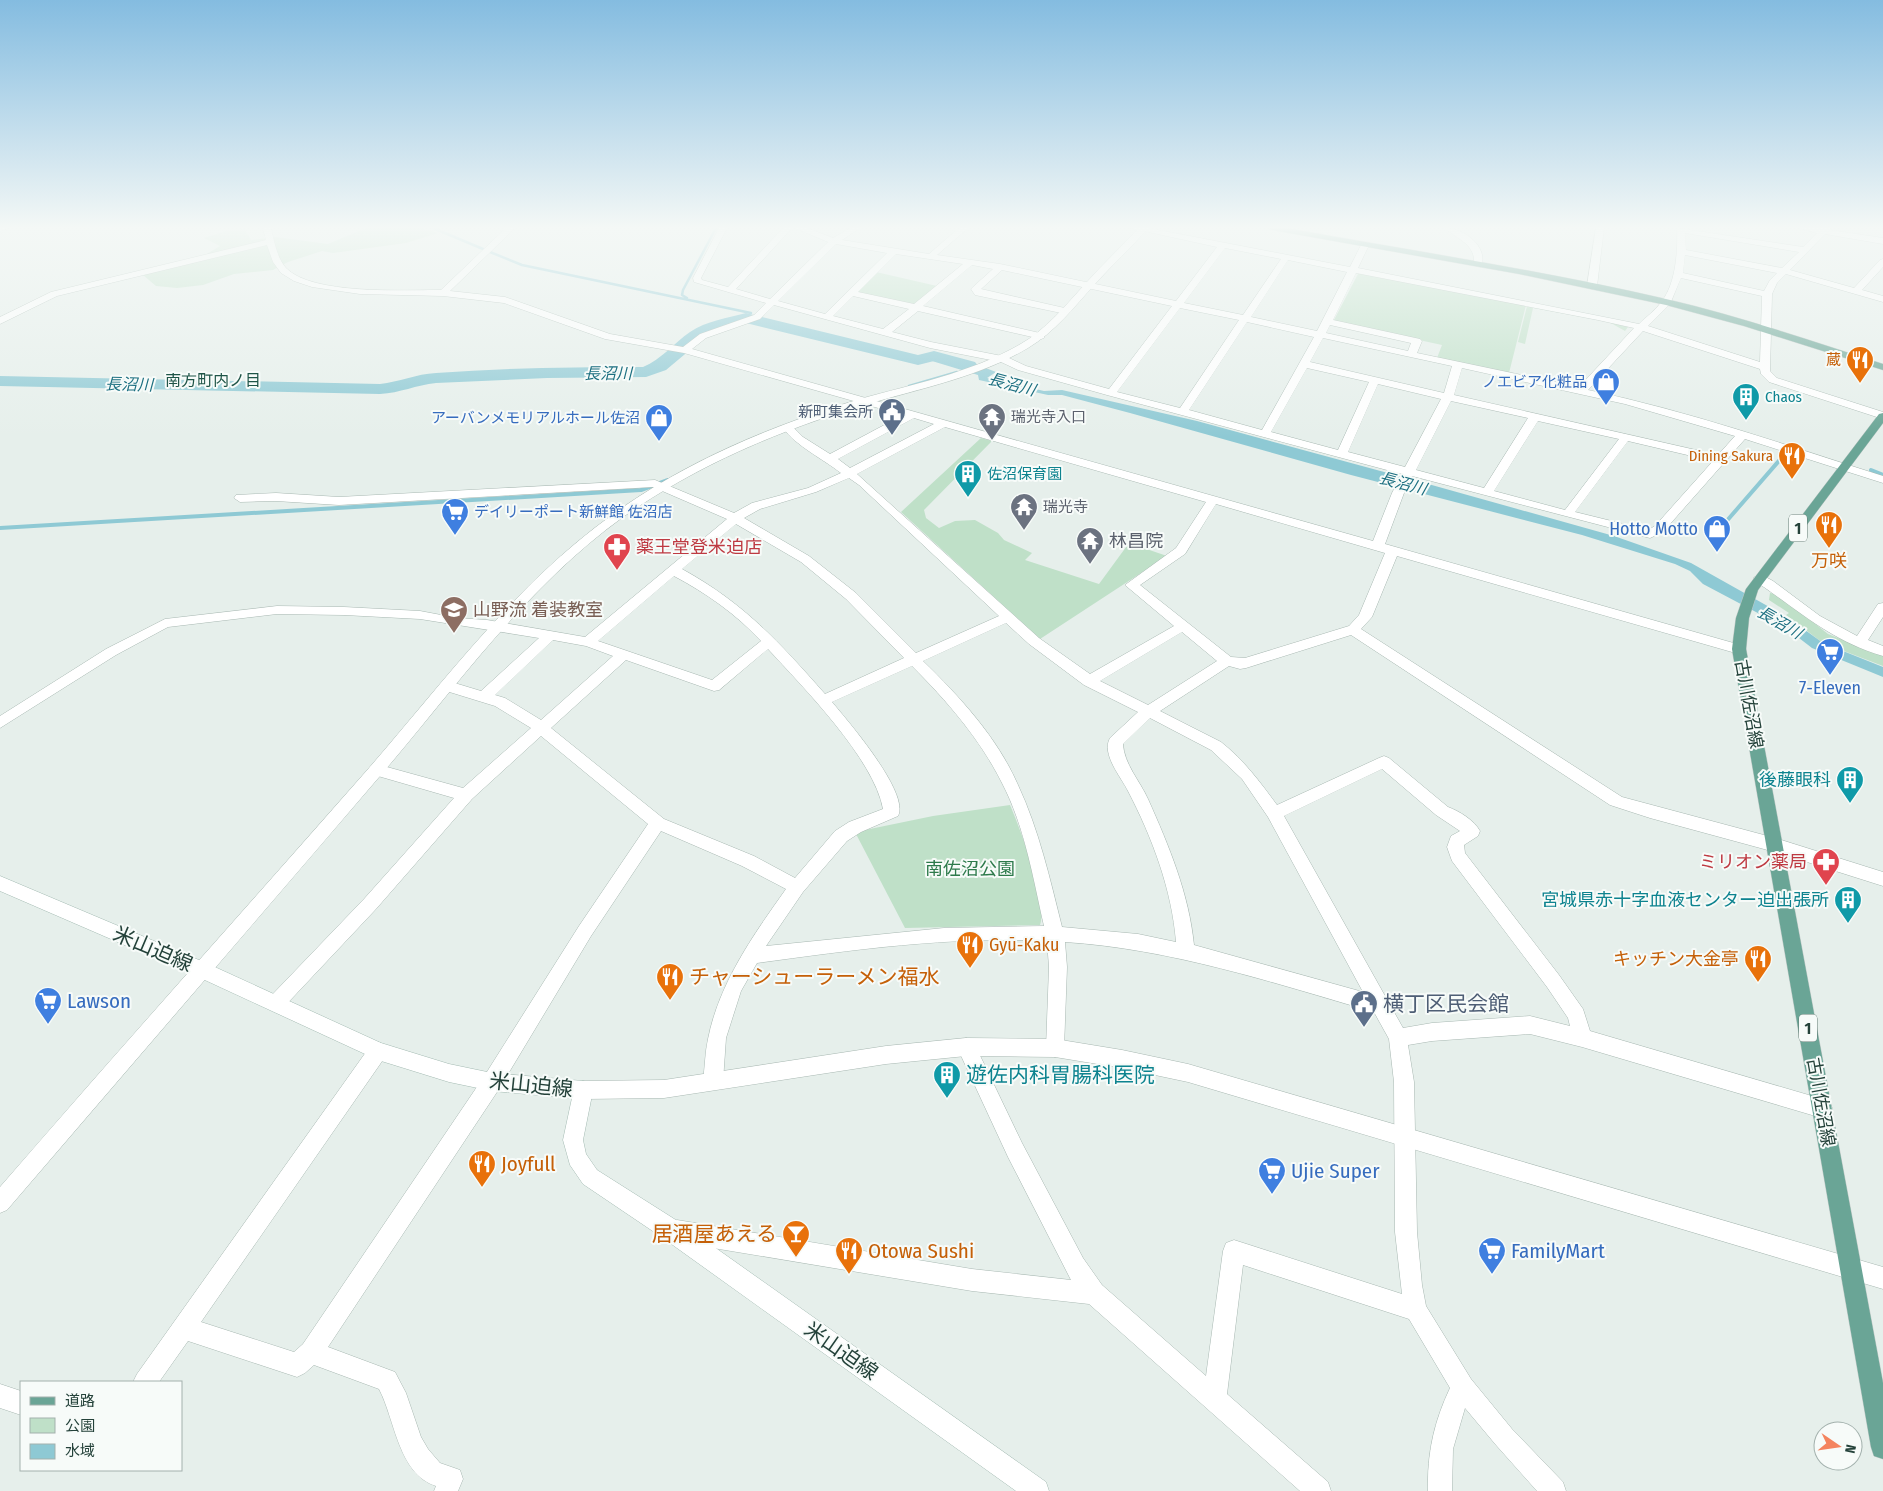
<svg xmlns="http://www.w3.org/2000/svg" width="1883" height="1491" viewBox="0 0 1883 1491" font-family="'Fira Sans Condensed','Noto Sans JP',sans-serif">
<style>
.green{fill:#bfe0c8}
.water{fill:#8ec9d4}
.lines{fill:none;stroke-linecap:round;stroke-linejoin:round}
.stream-far1{stroke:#8ec9d4;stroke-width:2.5}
.stream{stroke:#8ec9d4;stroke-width:4}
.river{fill:#8ec9d4;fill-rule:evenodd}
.minor-casing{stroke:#a8b8b2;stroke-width:1}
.tertiary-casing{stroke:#a8b8b2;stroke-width:1}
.secondary-casing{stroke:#a4bbb3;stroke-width:1}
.primary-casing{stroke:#c2cac8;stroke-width:1}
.minor{fill:#fff;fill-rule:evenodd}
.tertiary{fill:#fff;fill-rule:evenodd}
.secondary{fill:#fff;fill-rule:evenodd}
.primary{fill:#6aa596;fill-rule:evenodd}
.labels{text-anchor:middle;stroke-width:4;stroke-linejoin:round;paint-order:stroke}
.far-food-label{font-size:15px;fill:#c56008;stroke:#f7fbf9;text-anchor:end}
.far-shop-label{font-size:15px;fill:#366cbe;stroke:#f7fbf9;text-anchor:end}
.far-culture-label{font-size:15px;fill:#0d838f;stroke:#f7fbf9;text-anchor:start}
.far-service-label{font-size:15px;fill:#4e5e75;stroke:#f7fbf9;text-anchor:end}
.far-worship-label{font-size:15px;fill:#5b616d;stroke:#f7fbf9;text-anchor:start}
.far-water-label{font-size:16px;font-style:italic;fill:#1c6f80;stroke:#f7fbf9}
.far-quarter-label{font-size:16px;fill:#1f5548;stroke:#f7fbf9}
.shield{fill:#f7fbf9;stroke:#637a73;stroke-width:1}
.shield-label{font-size:16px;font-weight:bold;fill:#24423a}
.shop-label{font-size:18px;fill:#366cbe;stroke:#f7fbf9;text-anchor:end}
.worship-label{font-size:18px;fill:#5b616d;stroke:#f7fbf9;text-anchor:start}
.health-label{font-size:18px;fill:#be3a42;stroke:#f7fbf9;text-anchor:start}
.food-label{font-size:18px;fill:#c56008;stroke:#f7fbf9}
.education-label{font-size:18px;fill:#785e54;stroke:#f7fbf9;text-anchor:start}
.street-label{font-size:18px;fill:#24423a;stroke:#f7fbf9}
.culture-label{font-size:18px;fill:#0d838f;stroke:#f7fbf9;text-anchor:end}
.park-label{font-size:18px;fill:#2d7a4b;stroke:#f7fbf9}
.near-street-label{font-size:21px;fill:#24423a;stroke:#f7fbf9}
.near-food-label{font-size:21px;fill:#c56008;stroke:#f7fbf9;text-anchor:start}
.near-shop-label{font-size:21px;fill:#366cbe;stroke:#f7fbf9;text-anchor:start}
.near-service-label{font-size:21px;fill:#4e5e75;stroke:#f7fbf9;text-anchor:start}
.near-culture-label{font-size:21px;fill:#0d838f;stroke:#f7fbf9;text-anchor:start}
</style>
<rect width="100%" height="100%" fill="#e6efeb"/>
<path class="green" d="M366 228H421L438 233 406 243 333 253 322 251 288 262 273 270 234 274 203 285 177 288 156 286 143 275 192 263 220 246 204 238 226 231 245 229 251 240 275 237 328 244Z
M876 272 937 286 915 305 857 292Z
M1360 273 1526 305 1509 373 1437 358 1442 345 1336 322 1334 320 1358 274Z
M1527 306 1598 319 1628 327 1625 331 1609 322 1533 308 1525 344 1518 342Z
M981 438 992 441 924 510 926 518 939 528 955 521 975 520 998 533 1004 540 1032 553 1025 560 1099 584 1129 543 1167 556 1040 639 901 512Z
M1770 593 1776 594 1788 602 1828 634 1883 656V666L1823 643 1786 615 1789 613 1769 600Z
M1010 805C1020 828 1048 903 1040 925L905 928 856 834 865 830 933 816Z"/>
<path class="water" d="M939 354 965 360 996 372 987 378 1044 391 1062 390 1197 421 1421 482 1614 536 1691 563 1787 617 1823 643 1883 667V677L1812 648 1786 628 1703 584 1690 571 1675 564 1582 535 1351 475 1130 413 1062 395H1048L979 380 978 375 932 361Z"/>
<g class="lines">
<path class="stream-far1" d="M433 228 483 249
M490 252 522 265 751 313
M687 298 682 295 683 290 716 228
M909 386 957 372"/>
<path class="stream" d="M1871 470 1883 475
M0 528 641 490 668 480
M1718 531 1784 455 1790 456"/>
<path class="river" d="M746 313 918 355 934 351 975 362 978 366 975 370 969 371 934 361 918 365 746 323 717 332 703 339 666 370 646 377 547 378 436 383C416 385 400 393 380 394L0 386V376L380 384C399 382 416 374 436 373 505 368 574 367 643 367 662 359 674 343 690 332 706 321 728 318 746 313Z"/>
<defs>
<path id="minor" d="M263 228H271C274 241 277 258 286 268 312 295 404 290 441 290L506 228H515L450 291 505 297 610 334 683 347 700 334 754 315 766 303 694 282 693 278 719 228H727L701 278 702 280 728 287 783 228H792L736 289 770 299 828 242 795 228H807L833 238 850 228H860L842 240 929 254 959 228H968L937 255 1000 264 1176 301 1217 247 1130 228H1148L1350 267 1361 245 1365 242 1369 245 1358 268 1639 324C1646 317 1656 310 1662 301 1676 283 1678 250 1677 228L1803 247 1817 233 1798 228H1831L1830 230 1883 238V244L1825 234 1790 270 1854 288 1880 260 1883 259V267L1862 290 1883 296V302L1786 274 1777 283 1772 294 1770 371 1777 378 1883 412V419L1769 382 1761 374 1760 369 1643 331 1588 390C1689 411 1785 445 1883 476V483L1745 439 1663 532 1650 538 1412 476 1404 493 1385 544 1744 646 1746 649 1744 652 1739 654 1397 556 1372 617 1361 629 1622 797 1775 838 1781 840 1783 845 1781 850 1775 852 1650 818 1610 805 1351 635 1246 668 1240 669 1229 666 1160 711 1221 742C1244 760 1260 782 1277 805L1379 758 1384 756 1389 758 1448 807C1459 811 1474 820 1480 831L1478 836 1464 845 1465 853 1559 975 1583 1009 1590 1031 1829 1101 1832 1108 1829 1115 1822 1118 1582 1047 1530 1034 1432 1041 1408 1045 1414 1082 1417 1232 1422 1285 1426 1306 1471 1379 1512 1429 1563 1482 1566 1491H1537L1496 1445 1465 1408 1453 1449 1452 1491H1428C1427 1453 1434 1422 1450 1388L1409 1319 1243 1265 1227 1394 1328 1482 1331 1491H1300L1089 1304 972 1291 677 1242 669 1239 666 1231 669 1223 677 1220 972 1269 1071 1280 1008 1157 957 1047 959 1041 966 1038 973 1041 1022 1143 1083 1258 1102 1285 1206 1376 1223 1251 1226 1243 1234 1240 1402 1294 1395 1232 1394 1082 1389 1039 1374 1012C1271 982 1171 949 1065 942L1067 967 1064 1048 1062 1054 1055 1057 1048 1054 1046 1048 1049 967 1047 941C950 936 852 950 757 963L741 991 726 1038 723 1081 720 1088 713 1090 706 1088 703 1081C705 1067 705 1052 708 1039 719 983 754 934 786 889L742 866 661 831 591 936 499 1089 328 1347 395 1372 406 1393 421 1437 428 1449 440 1463 460 1470 463 1479 458 1491H434L436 1486C398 1474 395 1419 379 1389L314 1365 305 1373 297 1377 188 1341 159 1382H133L137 1374 371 1045 378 1042 385 1045 387 1051 385 1057 201 1322 294 1352 303 1344 485 1075 579 926 648 824 541 736 472 799 376 909 282 1009 276 1011 270 1009 267 1003 270 997 364 899 454 798 371 774 368 770 371 766 376 764 463 788 531 728 495 706 443 690 441 686 443 682 448 681 481 691 539 638 420 619 344 615 277 614 168 627 116 655 0 728V716L106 649 165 619 277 606 344 607 420 611 457 618 487 620 585 637 727 519 653 487 339 505 276 501 240 502 234 498 236 495 276 493 339 497 655 480 734 513 752 503 808 488 841 473C823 459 796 446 783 428L784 426H792L803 437 830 454 903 415 684 353 605 339 504 303 443 296 360 294 312 287 294 281 281 273 273 262 267 245 57 296 0 324V317L51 292 266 240ZM1685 233 1799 252 1782 268 1686 250ZM836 244 887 253 825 314 778 301ZM1225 248 1281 259 1243 315 1184 303ZM896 254 963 264 914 304 858 292ZM1685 255 1777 273 1770 280 1764 291 1683 273ZM1288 260 1347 272 1317 331 1251 317ZM972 265 993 269 973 287 971 289 975 295 1066 314 1071 311 1069 309 981 289 1002 270 1172 306 1109 389 1026 366 1007 357 931 342 892 332 918 311 1041 339 1044 338V334L923 306ZM1356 273 1598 320 1634 328 1579 387 1417 353 1422 341 1420 339 1333 320ZM1681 278 1762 296 1760 362 1648 326 1670 304ZM853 296 909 309 883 329 833 316ZM774 305 930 348 1001 362 1018 370 1107 395 1402 474 1392 493 1373 541 692 349 706 338 760 319ZM1180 308 1239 320 1180 408 1117 392ZM1247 322 1314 337 1262 430 1189 410ZM1330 325 1411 343 1408 351 1326 333ZM1323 338 1452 366 1444 393 1310 362ZM1307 368 1369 382 1338 450 1271 432ZM1462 368 1625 404 1735 436 1718 455 1454 395ZM1378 384 1441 399 1405 467 1348 452ZM1451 401 1528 418 1484 488 1416 470ZM914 418 934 424 850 468 838 459ZM1538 421 1619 439 1565 510 1494 491ZM945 427 1206 502 1176 548 1125 585 1174 626 1090 674 1039 638 857 474ZM1628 441 1713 461 1655 526 1648 530 1575 512ZM849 478 859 485 999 616 916 653 856 593 809 556 744 518 760 509 816 492ZM1216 504 1385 553 1359 615 1349 626 1245 658 1231 657 1140 585 1185 554ZM736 524 801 562 846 599 904 658 825 694C779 642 744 603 682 569ZM674 576C706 593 736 614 761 641L712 680 598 641ZM1006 623 1029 644 1084 685 1138 712 1110 738C1101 754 1121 777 1128 791 1152 837 1172 890 1176 942L1138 934 1062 927C1050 879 1039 830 1018 785 997 737 960 697 923 661ZM1182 632 1217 661 1148 705 1100 681ZM553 640 586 646 613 656 541 720 505 698 495 695ZM768 649C803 687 874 759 883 809L849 822 835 831 795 878 754 856 664 819 551 728 626 660 714 691 719 690ZM912 666C947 701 980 739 1002 783 1025 827 1033 878 1044 926L944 928 766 946 803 892 847 841 861 832 898 816C910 793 848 721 832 702ZM1150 718 1211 750 1242 779 1268 817 1363 992 1194 945C1189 894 1169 846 1148 799 1140 781 1124 764 1123 744ZM1382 769 1436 815 1460 831 1451 836 1447 847 1452 861 1547 987 1568 1018 1570 1026 1530 1016 1432 1023 1403 1028 1284 816Z
M1596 228H1604L1597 286 1592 289 1587 286Z
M1760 574 1773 581 1820 616 1857 636 1878 604 1883 603V617L1868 640 1883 646V656C1829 640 1800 611 1755 581L1754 578Z
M0 1384 21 1391V1415L0 1408Z"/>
<path id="tertiary" d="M0 228H8L0 231Z
M1139 228H1148C1131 248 1112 265 1095 284 1074 307 1055 332 1028 348 979 377 922 388 868 404 782 429 697 465 623 517 526 587 457 686 380 776 256 921 131 1065 7 1210L0 1213V1187C122 1046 246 908 369 768 446 679 516 584 612 515 686 461 773 425 860 399 914 384 970 373 1019 345 1046 330 1065 306 1086 283 1103 264 1122 246 1139 228Z
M1445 228C1463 228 1489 246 1481 267L1474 265C1476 244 1458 240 1445 228Z
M1775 838 1883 872V886L1769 850 1767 845 1769 840Z
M966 1038 1055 1039 1122 1050 1188 1064 1883 1267V1289L1188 1082 1122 1068 1055 1057 966 1056 886 1064 664 1098 583 1099 576 1097 573 1090 576 1083 583 1081 664 1080 886 1046Z"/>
<path id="secondary" d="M0 876 206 963 381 1043 449 1064 492 1073 583 1081 590 1083 593 1090 583 1140 586 1154 597 1170 679 1222 1046 1482 1049 1491H1016L663 1238 583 1184 570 1165 563 1140 572 1098 492 1091 449 1082 378 1060 194 975 0 891Z"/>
<path id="primary" d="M1268 228H1287C1413 251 1540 270 1666 299 1739 316 1811 341 1883 364V370L1744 326 1666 305 1519 274 1272 230Z
M1883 413V423L1758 590 1749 618 1746 649 1883 1383V1459L1874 1456 1871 1447 1732 649 1736 618 1746 589 1879 414Z"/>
</defs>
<use href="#minor" class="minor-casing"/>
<use href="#tertiary" class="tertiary-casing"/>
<use href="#secondary" class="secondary-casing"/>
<use href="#primary" class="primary-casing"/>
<use href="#minor" class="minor"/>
<use href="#tertiary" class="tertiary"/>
<use href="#secondary" class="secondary"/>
<use href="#primary" class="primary"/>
</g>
<linearGradient id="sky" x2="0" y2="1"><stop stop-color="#84bce0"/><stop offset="0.52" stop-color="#f4f8f6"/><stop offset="1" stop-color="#f4f8f6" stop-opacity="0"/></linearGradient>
<rect width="1883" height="437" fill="url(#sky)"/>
<defs>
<symbol id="restaurant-pin" viewBox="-11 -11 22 30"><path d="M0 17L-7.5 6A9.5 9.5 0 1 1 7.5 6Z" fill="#e8710a" stroke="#f7fbf9"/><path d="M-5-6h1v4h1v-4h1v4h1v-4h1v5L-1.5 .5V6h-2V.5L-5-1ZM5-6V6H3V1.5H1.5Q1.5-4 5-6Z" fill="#fff"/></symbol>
<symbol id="shop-pin" viewBox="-11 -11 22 30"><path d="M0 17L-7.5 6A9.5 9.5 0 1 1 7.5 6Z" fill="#3f7fe0" stroke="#f7fbf9"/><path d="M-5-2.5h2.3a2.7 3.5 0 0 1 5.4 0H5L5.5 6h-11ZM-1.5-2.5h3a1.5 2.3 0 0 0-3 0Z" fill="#fff"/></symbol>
<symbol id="building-pin" viewBox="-11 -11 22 30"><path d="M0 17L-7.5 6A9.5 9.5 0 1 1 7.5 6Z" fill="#0f9aa8" stroke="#f7fbf9"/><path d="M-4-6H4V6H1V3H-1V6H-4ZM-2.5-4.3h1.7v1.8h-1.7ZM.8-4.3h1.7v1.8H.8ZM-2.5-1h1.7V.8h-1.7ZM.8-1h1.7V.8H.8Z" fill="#fff"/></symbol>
<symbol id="civic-pin" viewBox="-11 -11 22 30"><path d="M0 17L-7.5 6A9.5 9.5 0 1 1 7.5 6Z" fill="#5c6f8a" stroke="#f7fbf9"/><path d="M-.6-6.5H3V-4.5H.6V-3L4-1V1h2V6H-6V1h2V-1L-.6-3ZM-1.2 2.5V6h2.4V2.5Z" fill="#fff"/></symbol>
<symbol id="temple-pin" viewBox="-11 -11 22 30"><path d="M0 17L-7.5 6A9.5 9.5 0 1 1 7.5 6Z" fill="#6b7280" stroke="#f7fbf9"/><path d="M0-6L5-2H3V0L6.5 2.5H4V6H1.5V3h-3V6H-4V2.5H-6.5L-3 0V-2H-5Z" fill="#fff"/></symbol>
<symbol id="supermarket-pin" viewBox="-11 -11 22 30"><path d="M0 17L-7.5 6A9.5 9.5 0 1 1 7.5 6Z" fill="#3f7fe0" stroke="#f7fbf9"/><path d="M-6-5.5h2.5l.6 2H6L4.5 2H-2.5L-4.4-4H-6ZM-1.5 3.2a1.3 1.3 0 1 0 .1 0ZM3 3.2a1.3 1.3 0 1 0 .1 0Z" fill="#fff"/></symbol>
<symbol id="pharmacy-pin" viewBox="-11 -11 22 30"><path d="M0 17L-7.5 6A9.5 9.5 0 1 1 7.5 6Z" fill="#e0444e" stroke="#f7fbf9"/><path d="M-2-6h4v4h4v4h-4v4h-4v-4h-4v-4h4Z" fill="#fff"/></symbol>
<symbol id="school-pin" viewBox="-11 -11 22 30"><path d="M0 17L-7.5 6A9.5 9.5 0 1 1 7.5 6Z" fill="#8d6e63" stroke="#f7fbf9"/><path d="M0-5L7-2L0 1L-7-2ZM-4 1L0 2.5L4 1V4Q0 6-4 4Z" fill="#fff"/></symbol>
<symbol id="bar-pin" viewBox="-11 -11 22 30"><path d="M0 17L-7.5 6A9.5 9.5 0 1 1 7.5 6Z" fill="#e8710a" stroke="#f7fbf9"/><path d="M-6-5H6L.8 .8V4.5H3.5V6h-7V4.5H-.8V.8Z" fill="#fff"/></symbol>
</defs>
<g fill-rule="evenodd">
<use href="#restaurant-pin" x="1844" y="344" width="32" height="43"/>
<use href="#shop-pin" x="1590" y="366" width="32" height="43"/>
<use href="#building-pin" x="1730" y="381" width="32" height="43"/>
<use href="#civic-pin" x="876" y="396" width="32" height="43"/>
<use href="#temple-pin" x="976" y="401" width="32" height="43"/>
<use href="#shop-pin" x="643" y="402" width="32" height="43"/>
<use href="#restaurant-pin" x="1776" y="440" width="32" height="43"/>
<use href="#building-pin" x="952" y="458" width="32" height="43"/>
<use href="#temple-pin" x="1008" y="491" width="32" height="43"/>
<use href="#supermarket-pin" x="439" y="496" width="32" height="43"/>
<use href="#restaurant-pin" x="1813" y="509" width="32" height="43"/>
<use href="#shop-pin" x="1701" y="513" width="32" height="43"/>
<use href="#temple-pin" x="1074" y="525" width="32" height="43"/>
<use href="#pharmacy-pin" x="601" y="531" width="32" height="43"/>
<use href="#school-pin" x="438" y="594" width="32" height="43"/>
<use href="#supermarket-pin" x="1814" y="636" width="32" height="43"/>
<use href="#building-pin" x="1834" y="764" width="32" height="43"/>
<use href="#pharmacy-pin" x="1810" y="846" width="32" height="43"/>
<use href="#building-pin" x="1832" y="884" width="32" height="43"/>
<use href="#restaurant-pin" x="954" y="929" width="32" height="43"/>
<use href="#restaurant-pin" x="1742" y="943" width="32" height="43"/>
<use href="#restaurant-pin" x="654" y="961" width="32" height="43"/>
<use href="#supermarket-pin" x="32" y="985" width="32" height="43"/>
<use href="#civic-pin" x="1348" y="988" width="32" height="43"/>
<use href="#building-pin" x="931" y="1059" width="32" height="43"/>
<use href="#restaurant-pin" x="466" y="1148" width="32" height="43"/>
<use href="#supermarket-pin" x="1256" y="1155" width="32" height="43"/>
<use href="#bar-pin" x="780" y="1218" width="32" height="43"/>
<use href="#restaurant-pin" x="833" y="1235" width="32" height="43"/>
<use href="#supermarket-pin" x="1476" y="1235" width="32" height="43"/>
</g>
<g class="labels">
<g class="far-food-label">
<text x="1841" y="365">蔵</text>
<text x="1773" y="461">Dining Sakura</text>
</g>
<g class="far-shop-label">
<text x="1587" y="387">ノエビア化粧品</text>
<text x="640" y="423">アーバンメモリアルホール佐沼</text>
<text x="474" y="517" text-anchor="start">デイリーポート新鮮館 佐沼店</text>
</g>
<g class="far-culture-label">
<text x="1765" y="402">Chaos</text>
<text x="987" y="479">佐沼保育園</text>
</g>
<g class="far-service-label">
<text x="873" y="417">新町集会所</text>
</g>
<g class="far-worship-label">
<text x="1011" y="422">瑞光寺入口</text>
<text x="1043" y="512">瑞光寺</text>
</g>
<g class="far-water-label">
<text x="608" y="379">長沼川</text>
<text transform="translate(129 384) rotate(1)" y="6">長沼川</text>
<text transform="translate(1012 384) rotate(15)" y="6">長沼川</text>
<text transform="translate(1403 483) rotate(15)" y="6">長沼川</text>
<text transform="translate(1780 622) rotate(30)" y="6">長沼川</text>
</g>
<g class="far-quarter-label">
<text x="213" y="386">南方町内ノ目</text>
</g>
<g class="shield">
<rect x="1789" y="514.5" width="18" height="27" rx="4"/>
<rect x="1799" y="1014.5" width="18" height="27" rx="4"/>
</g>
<g class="shield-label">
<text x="1798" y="534">1</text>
<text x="1808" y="1034">1</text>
</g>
<g class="shop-label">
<text x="1698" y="535">Hotto Motto</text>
<text x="1830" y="694" text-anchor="middle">7-Eleven</text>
</g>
<g class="worship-label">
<text x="1109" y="547">林昌院</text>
</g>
<g class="health-label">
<text x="636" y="553">薬王堂登米迫店</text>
<text x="1807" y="868" text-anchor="end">ミリオン薬局</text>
</g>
<g class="food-label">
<text x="1829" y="567">万咲</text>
<text x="989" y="951" text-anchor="start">Gyū-Kaku</text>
<text x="1739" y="965" text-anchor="end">キッチン大金亭</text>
</g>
<g class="education-label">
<text x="473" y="616">山野流 着装教室</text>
</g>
<g class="street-label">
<text transform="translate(1749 704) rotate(80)" y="6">古川佐沼線</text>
<text transform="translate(1821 1102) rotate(80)" y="6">古川佐沼線</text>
</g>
<g class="culture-label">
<text x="1831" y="786">後藤眼科</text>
<text x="1829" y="906">宮城県赤十字血液センター迫出張所</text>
</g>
<g class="park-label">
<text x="970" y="875">南佐沼公園</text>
</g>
<g class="near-street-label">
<text transform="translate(153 949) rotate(23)" y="7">米山迫線</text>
<text transform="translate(531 1085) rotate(6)" y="7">米山迫線</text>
<text transform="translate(841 1351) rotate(35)" y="7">米山迫線</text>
</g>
<g class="near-food-label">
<text x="689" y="984">チャーシューラーメン福水</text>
<text x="501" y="1171">Joyfull</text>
<text x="777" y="1241" text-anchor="end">居酒屋あえる</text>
<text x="868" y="1258">Otowa Sushi</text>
</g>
<g class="near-shop-label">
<text x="67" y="1008">Lawson</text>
<text x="1291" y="1178">Ujie Super</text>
<text x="1511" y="1258">FamilyMart</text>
</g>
<g class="near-service-label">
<text x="1383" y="1011">横丁区民会館</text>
</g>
<g class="near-culture-label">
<text x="966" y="1082">遊佐内科胃腸科医院</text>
</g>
</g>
<rect x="20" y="1381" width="162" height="90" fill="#f7fbf9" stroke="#a3b1ad"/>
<rect x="30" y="1397" width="25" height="8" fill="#6aa596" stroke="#a3b1ad"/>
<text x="65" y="1406" font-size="15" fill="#24423a">道路</text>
<rect x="30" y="1418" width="25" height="15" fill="#bfe0c8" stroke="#a3b1ad"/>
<text x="65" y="1431" font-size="15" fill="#24423a">公園</text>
<rect x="30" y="1444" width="25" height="15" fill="#8ec9d4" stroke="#a3b1ad"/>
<text x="65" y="1456" font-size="15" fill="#24423a">水域</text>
<g transform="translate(1838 1446) rotate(103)"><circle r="24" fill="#f7fbf9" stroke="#a3b1ad"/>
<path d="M0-4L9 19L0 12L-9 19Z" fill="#f4845f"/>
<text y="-8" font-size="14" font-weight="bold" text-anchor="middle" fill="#24423a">N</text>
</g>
</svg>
